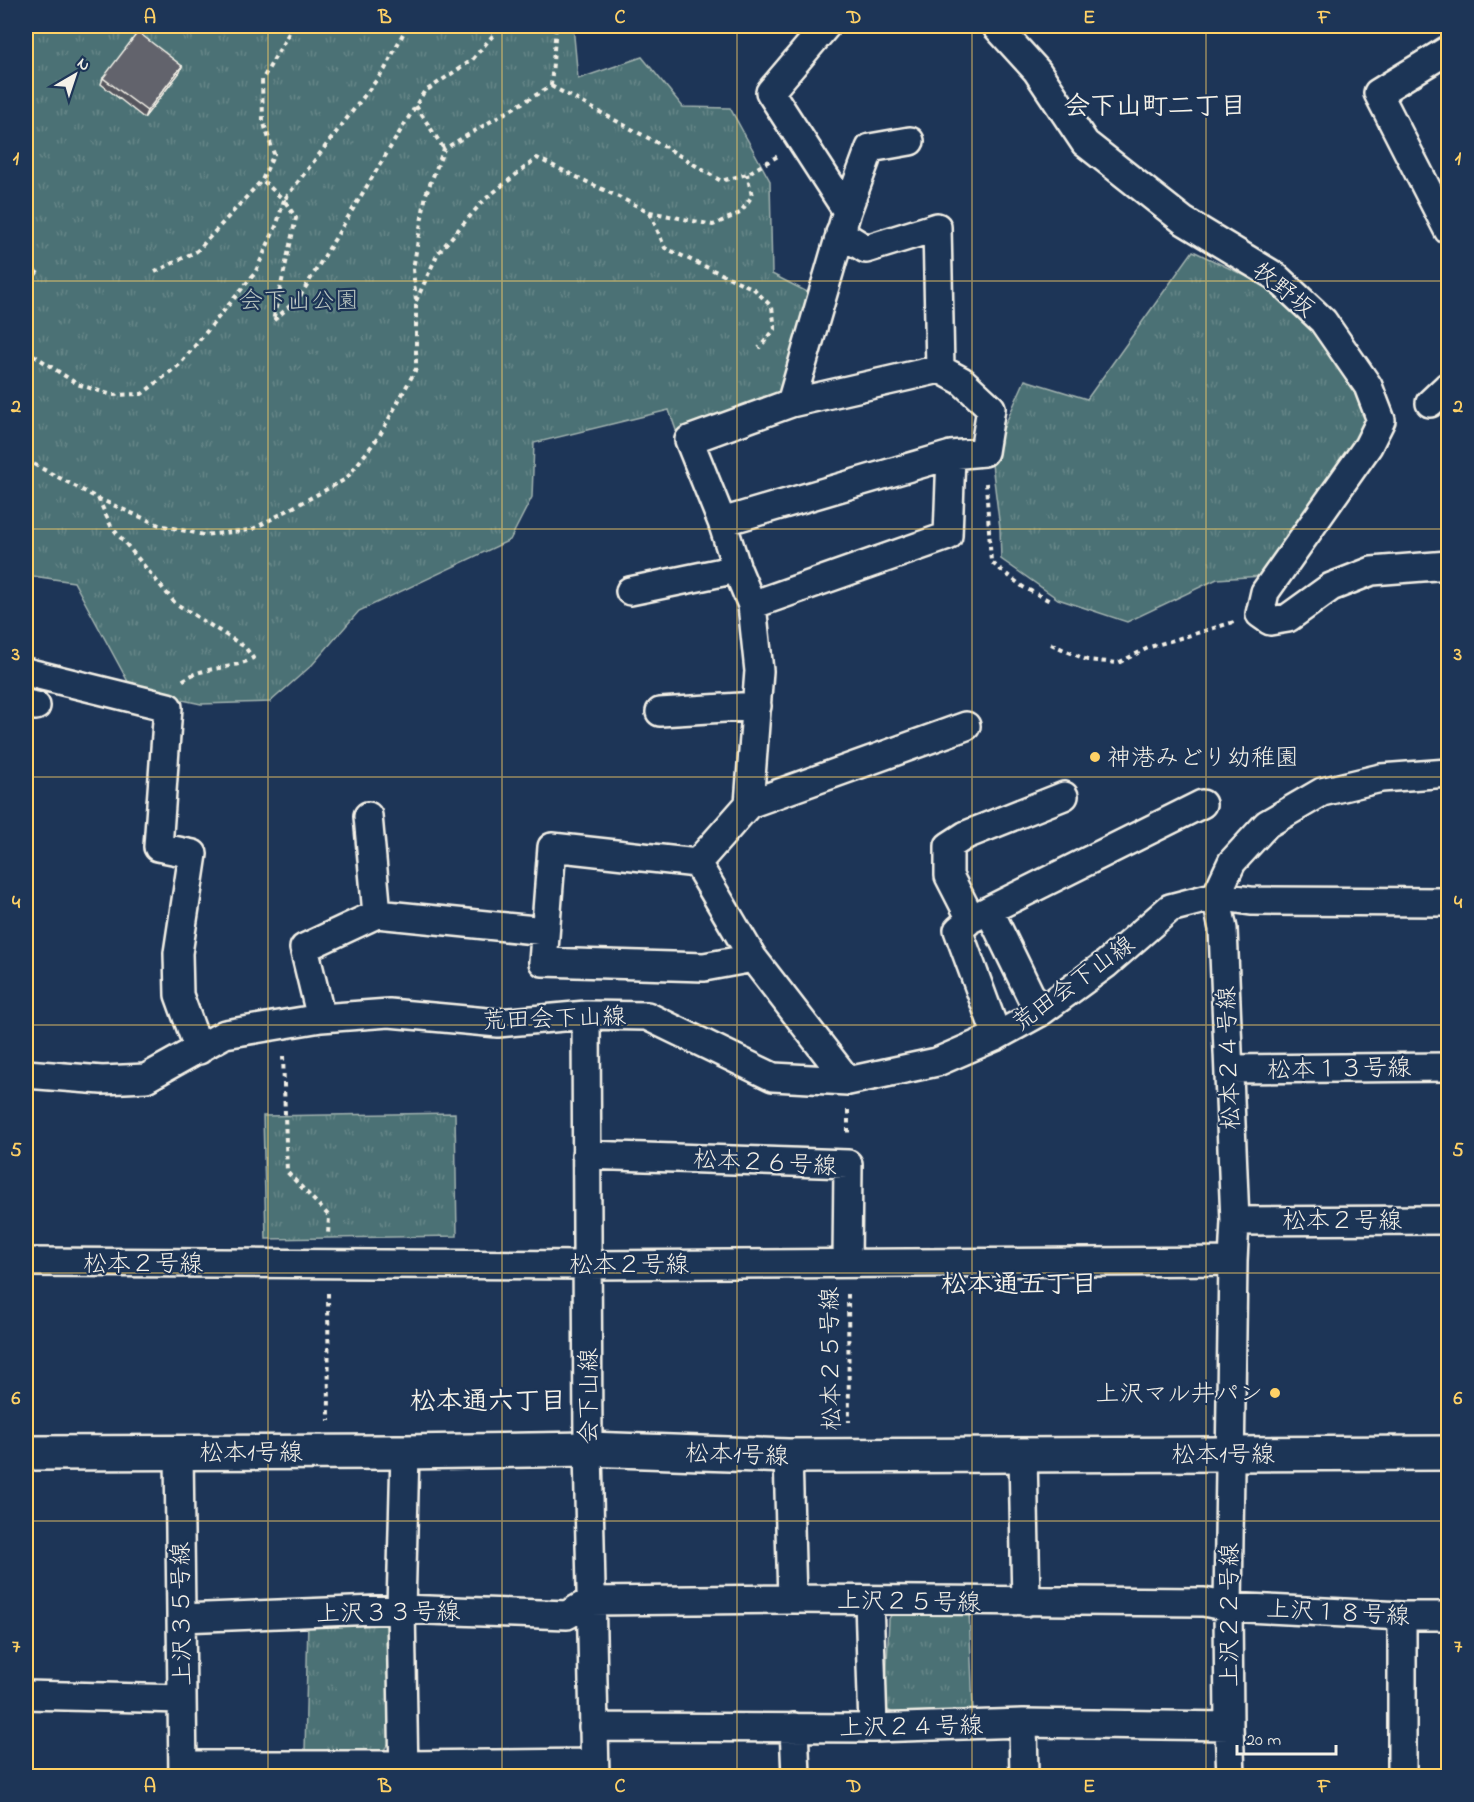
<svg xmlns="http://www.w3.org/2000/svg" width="1474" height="1802" viewBox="0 0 1474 1802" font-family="'Indie Flower','Klee One',sans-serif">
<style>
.park{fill:url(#park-tufts);stroke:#a0b1ae;stroke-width:1.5}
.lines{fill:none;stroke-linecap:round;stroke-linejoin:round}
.minor-casing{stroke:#f4f1e8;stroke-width:32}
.tertiary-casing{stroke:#f4f1e8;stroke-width:38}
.path{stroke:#f4f1e8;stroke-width:4;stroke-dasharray:4.5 4.5;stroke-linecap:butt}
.minor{stroke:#1d3557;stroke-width:27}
.tertiary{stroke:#1d3557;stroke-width:33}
.wall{fill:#54555d;stroke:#f4f1e8;stroke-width:1.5}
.shaded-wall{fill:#45454c;stroke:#f4f1e8;stroke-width:1.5}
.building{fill:#62636c;stroke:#f4f1e8;stroke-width:1.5}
.grid{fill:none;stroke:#ffd166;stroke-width:1.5;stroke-opacity:0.55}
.poi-dot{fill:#ffd166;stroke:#1d3557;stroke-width:2}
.labels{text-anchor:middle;stroke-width:4.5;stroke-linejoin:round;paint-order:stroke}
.street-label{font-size:24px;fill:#f4f1e8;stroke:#1d3557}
.park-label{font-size:24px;fill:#b9c4bf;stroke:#1d3557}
.poi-label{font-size:24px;fill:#f4f1e8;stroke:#1d3557;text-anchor:start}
.neighbourhood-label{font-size:26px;font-weight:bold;fill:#f4f1e8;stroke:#1d3557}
.neatline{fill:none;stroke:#ffd166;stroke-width:2}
.grid-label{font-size:20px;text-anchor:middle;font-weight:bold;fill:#ffd166}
</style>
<defs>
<pattern id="park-tufts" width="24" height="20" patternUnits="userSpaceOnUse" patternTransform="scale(1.5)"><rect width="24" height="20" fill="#4b7174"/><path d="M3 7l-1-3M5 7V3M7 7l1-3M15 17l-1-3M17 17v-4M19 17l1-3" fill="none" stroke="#668688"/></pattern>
</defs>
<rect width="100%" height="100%" fill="#1d3557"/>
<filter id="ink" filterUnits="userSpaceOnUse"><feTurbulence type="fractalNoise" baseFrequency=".0167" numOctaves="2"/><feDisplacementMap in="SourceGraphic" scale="12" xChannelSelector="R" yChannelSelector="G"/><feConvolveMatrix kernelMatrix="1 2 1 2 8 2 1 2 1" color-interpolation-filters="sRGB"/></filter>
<g filter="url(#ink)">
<path class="park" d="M26 26H573L578 79 642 57 683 107 730 108 770 181 772 274 813 295 779 403 678 436 669 410 534 443 532 497 510 540 359 611 312 665 270 702 201 704 132 689 74 582 26 575Z
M1193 251 1275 290 1317 332 1357 390 1367 424 1262 576 1217 579 1127 622 1058 599 1001 559 1000 528 991 456 1025 380 1087 399Z
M455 1113 457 1236 266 1239 263 1116Z
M894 1610 969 1611 973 1710 896 1714 885 1709 889 1619Z
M308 1620 382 1621 392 1631V1740L381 1753 305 1752Z"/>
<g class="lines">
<defs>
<path id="minor" d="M826 26 770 92 847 211 791 403 689 440 722 522 737 569 752 605 759 671 749 804 697 863 753 958 848 1081
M996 26 1037 71 1085 143 1184 221 1275 276 1323 321 1368 386 1381 420 1368 446 1265 592 1260 614 1270 621 1288 618 1331 587 1372 571 1448 565
M1448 50 1378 93 1448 230
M847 211 870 148 910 141
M840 233 866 249 937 227 940 369
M791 403 940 369 962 381 991 408 984 452 951 455
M1430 403 1448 386
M722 522 951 455 948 536 752 605
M630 591 737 569
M26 672 168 707 158 847 193 854 178 953 179 995 199 1050
M26 704 36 706
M660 712 757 706
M749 804 966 726
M368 816 377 914
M697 863 552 847 543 962 704 967 753 958
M989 910 1039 1013
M971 919 949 876V846L966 835 1064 796
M586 1015 588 1449 595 1776
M321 1018 304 948 377 914 545 931
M997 1036 958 930 971 919 989 910 1202 804
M1229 1069 1448 1067
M26 1074 102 1080 146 1078 225 1034 321 1018 389 1013 498 1023 586 1015 647 1016 773 1077 848 1081 937 1062 997 1036 1039 1013 1106 964 1170 908 1216 896 1232 862 1267 824 1322 792 1381 778 1448 773
M586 1155 848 1164 847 1263
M1235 1221 1448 1220
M26 1262 587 1265 1233 1261
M179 1452 183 1776
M1023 1455 1026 1602
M788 1456 792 1599
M869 1600 873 1728
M181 1618 401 1609 567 1615 591 1601 792 1599 1204 1602 1228 1607 1402 1616H1448
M26 1695 182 1699
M1023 1723 1024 1776
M593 1727 873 1728 1023 1723 1229 1726
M794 1727 796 1776
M183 1765H405L594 1763
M404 1776 401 1609 405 1452
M1231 1776 1229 1726 1228 1607 1233 1261 1235 1221 1223 929 1216 896 1251 901 1448 902
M1402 1776V1616"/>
<path id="tertiary" d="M26 1453 405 1452 588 1449 788 1456 1448 1453"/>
</defs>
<use href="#minor" class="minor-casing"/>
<use href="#tertiary" class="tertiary-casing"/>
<path class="path" d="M407 26 385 69 284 200 296 218 273 321 299 298 424 92 472 60 495 33 494 26
M551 86 667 148 721 181 747 174 778 156
M551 86 556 26
M416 106 444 149
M650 213 665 248 754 289 772 307 775 329 759 348
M155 272 197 251 262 180 274 154 263 121 262 80 293 26
M26 290 39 269
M416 301 438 253 484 200 537 158 650 212 713 225 740 213 752 196 747 174
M26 350 77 384 112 395 142 394 179 365 255 273 277 224 284 200 262 180
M26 460 97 498 159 525 204 535 251 530 346 479 380 435 416 369V301L413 269 426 194 444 149 551 86
M986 483 991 562 1023 587 1052 602
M98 498 111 526 175 603 245 647 253 658C231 671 203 665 182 681
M1051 644 1087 660 1118 663 1150 647 1234 622
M283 1056 287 1172 329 1216 328 1235
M848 1110V1136
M328 1293 329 1421
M848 1294 849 1422"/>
<use href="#minor" class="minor"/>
<use href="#tertiary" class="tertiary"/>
</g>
<path class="wall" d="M182 66 180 72 144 118 101 84 103 78Z"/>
<path class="shaded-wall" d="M182 66 180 72 144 118 147 111Z"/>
<path class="building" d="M138 32 182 66 147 111 103 78Z"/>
</g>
<path class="grid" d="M268 26V1776M502 26V1776M737 26V1776M972 26V1776M1206 26V1776M26 281H1448M26 529H1448M26 777H1448M26 1025H1448M26 1273H1448M26 1521H1448"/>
<g class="poi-dot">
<circle cx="1095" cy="757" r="6"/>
<circle cx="1275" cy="1393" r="6"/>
</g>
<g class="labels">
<g class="street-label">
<text transform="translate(1284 289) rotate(39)" y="8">牧野坂</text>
<text transform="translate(1073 983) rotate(-36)" y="8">荒田会下山線</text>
<text transform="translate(554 1018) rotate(-2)" y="8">荒田会下山線</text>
<text transform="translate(1228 1058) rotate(-92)" y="8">松本２４号線</text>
<text transform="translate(1339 1068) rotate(-1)" y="8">松本１３号線</text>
<text transform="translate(765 1162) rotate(3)" y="8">松本２６号線</text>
<text x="1342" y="1228">松本２号線</text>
<text x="143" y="1271">松本２号線</text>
<text x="629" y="1272">松本２号線</text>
<text transform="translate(830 1359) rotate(-91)" y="8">松本２５号線</text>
<text transform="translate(588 1396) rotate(-90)" y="8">会下山線</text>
<text x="251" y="1460">松本1号線</text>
<text transform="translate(737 1454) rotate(2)" y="8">松本1号線</text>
<text x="1223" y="1462">松本1号線</text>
<text transform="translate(909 1601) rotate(1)" y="8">上沢２５号線</text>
<text transform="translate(388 1612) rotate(-1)" y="8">上沢３３号線</text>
<text transform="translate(1338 1612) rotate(3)" y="8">上沢１８号線</text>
<text transform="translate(181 1614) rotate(-91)" y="8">上沢３５号線</text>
<text transform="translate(1229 1615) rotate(-90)" y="8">上沢２２号線</text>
<text transform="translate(911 1726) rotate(-1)" y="8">上沢２４号線</text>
</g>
<g class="park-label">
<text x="299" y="308">会下山公園</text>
</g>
<g class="poi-label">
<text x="1107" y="765">神港みどり幼稚園</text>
<text x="1263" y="1401" text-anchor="end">上沢マル井パン</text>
</g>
<g class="neighbourhood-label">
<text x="1155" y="114">会下山町二丁目</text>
<text x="1019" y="1292">松本通五丁目</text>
<text x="488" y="1409">松本通六丁目</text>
</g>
</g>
<rect width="1474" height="1802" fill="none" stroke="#1d3557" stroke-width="66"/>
<g transform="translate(75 75) rotate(39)" stroke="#1d3557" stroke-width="4.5" paint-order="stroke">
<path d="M0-4.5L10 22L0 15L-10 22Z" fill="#f4f1e8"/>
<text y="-9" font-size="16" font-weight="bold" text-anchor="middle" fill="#f4f1e8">N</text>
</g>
<path d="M1237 1745v9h99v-9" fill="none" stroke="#f4f1e8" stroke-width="3"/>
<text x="1246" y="1745" font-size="18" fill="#f4f1e8" stroke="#1d3557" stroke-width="4.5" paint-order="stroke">20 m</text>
<rect x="33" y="33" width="1408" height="1736" class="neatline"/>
<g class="grid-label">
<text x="150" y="23">A</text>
<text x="385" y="23">B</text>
<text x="620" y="23">C</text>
<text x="854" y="23">D</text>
<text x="1089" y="23">E</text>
<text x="1324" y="23">F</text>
<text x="16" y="164">1</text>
<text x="1458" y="164">1</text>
<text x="16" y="412">2</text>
<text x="1458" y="412">2</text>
<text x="16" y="660">3</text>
<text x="1458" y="660">3</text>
<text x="16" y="908">4</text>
<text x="1458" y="908">4</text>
<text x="16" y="1156">5</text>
<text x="1458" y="1156">5</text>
<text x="16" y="1404">6</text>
<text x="1458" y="1404">6</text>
<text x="16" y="1652">7</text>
<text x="1458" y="1652">7</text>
<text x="150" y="1792">A</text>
<text x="385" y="1792">B</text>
<text x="620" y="1792">C</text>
<text x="854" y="1792">D</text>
<text x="1089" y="1792">E</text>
<text x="1324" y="1792">F</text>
</g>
</svg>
